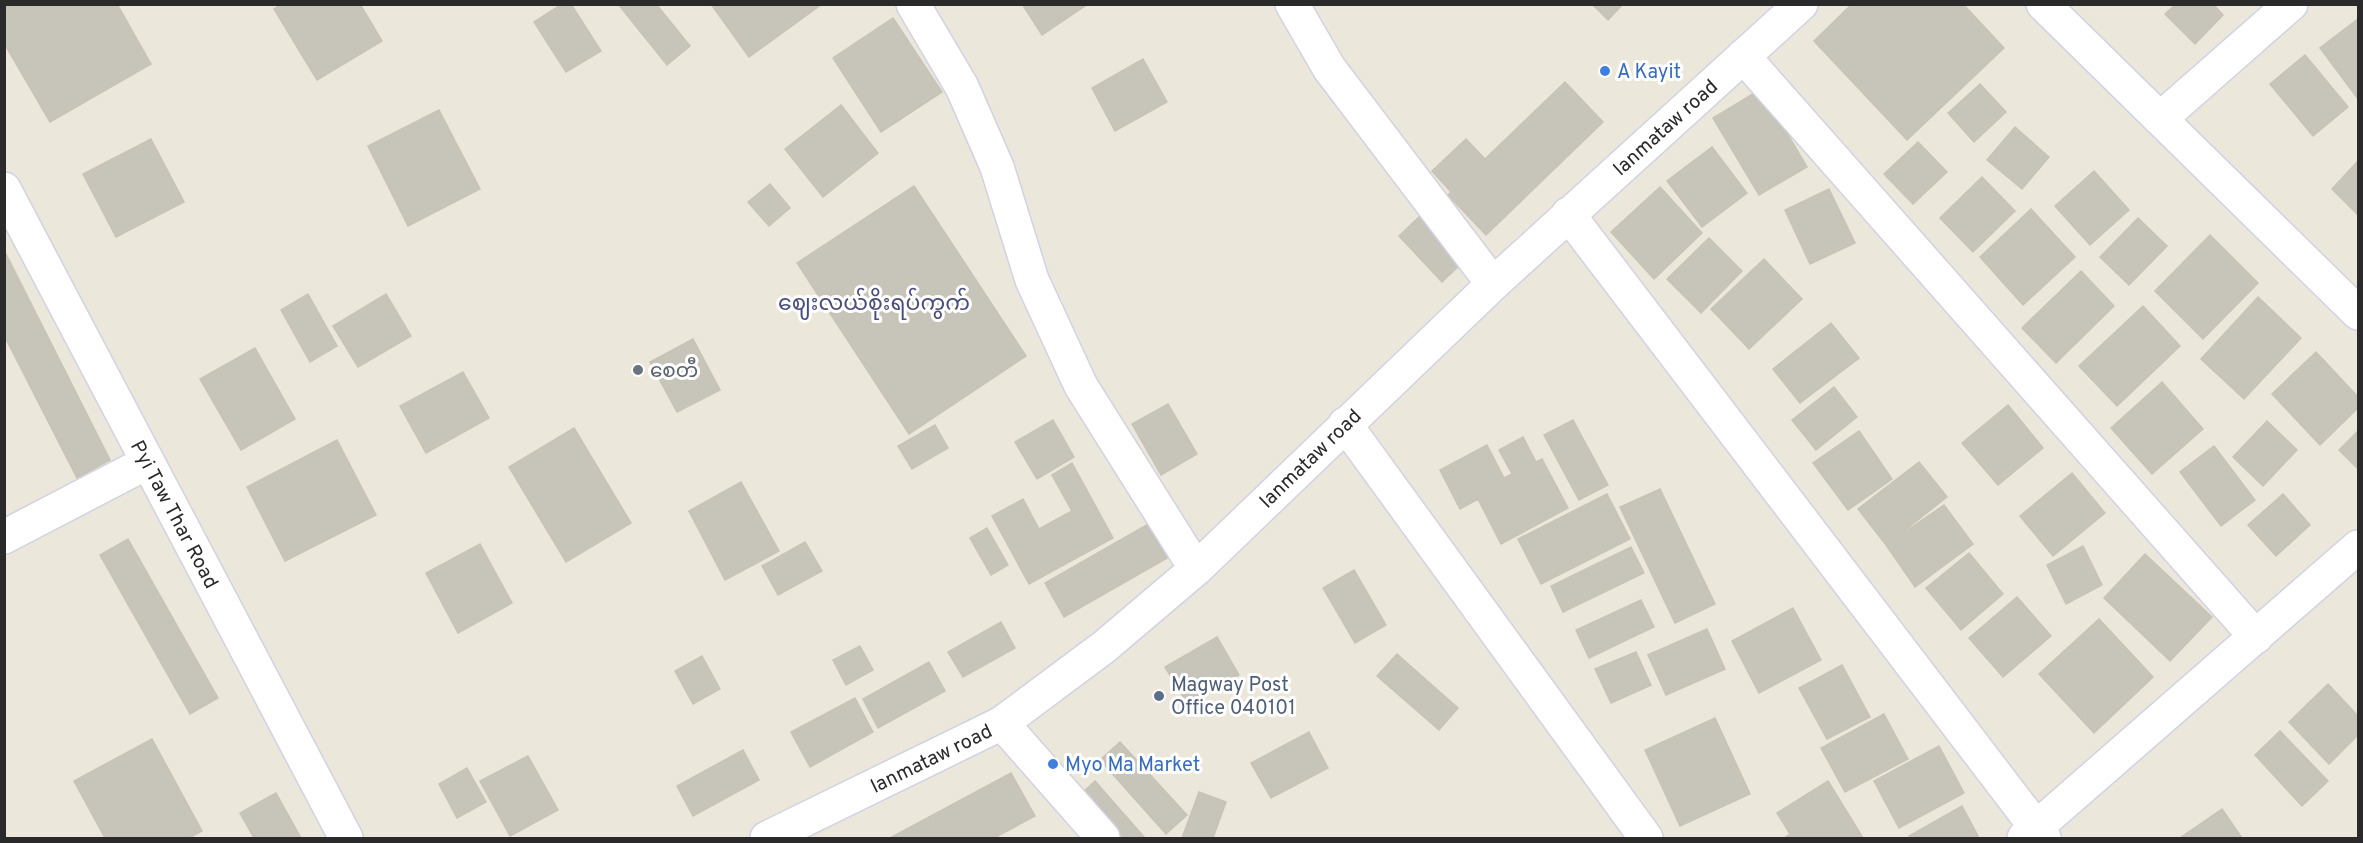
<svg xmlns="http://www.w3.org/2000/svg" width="2363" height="843" viewBox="0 0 2363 843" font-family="Overpass,'Noto Sans Myanmar',sans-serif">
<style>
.building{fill:#c7c5ba;stroke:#c8c3b5;stroke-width:1.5}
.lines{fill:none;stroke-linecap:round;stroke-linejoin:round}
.minor-casing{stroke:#d1d2e3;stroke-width:36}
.minor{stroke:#fff;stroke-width:33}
.shop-dot{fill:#3f7fe0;stroke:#fff;stroke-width:2}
.worship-dot{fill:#6b7280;stroke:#fff;stroke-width:2}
.service-dot{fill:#5c6f8a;stroke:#fff;stroke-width:2}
.labels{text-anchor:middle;stroke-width:6;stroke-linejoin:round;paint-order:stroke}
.shop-label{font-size:20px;fill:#366cbe;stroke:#fff;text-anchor:start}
.street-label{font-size:20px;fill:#2a2a2a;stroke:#fff}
.worship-label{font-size:20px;fill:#5b616d;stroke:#fff;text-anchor:start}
.service-label{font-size:20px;fill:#4e5e75;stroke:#fff;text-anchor:start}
.quarter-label{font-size:22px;fill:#494d7b;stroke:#fff}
</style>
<rect width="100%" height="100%" fill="#ece7db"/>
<path class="building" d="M4 4H117L151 64 50 122 4 43Z
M282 4H360L382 41 317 80 274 9Z
M562 4H571L601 51 566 72 534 22Z
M618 4H656L690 46 667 65Z
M711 4H822L749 57Z
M1022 4H1088L1042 35Z
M1592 4H1623L1608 20Z
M1852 4H1963L2004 48 1907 140 1814 41Z
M2176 4H2213L2223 15 2195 44 2165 14Z
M893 18 942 92 881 132 833 58Z
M2358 19V99L2320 48Z
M2305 55 2348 107 2313 136 2270 84Z
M1143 59 1167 102 1115 131 1092 88Z
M1565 82 1603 122 1486 235 1448 195 1451 192 1432 171 1466 139 1485 159Z
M1980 84 2006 112 1974 142 1948 113Z
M1761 89 1807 167 1759 195 1713 118Z
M841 105 878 153 823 197 785 149Z
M439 110 480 189 408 226 368 146Z
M2015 127 2049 157 2022 189 1987 160Z
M151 139 184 202 116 237 83 174Z
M1918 142 1947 172 1913 204 1884 174Z
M1712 147 1747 193 1702 227 1667 181Z
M2358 161V215L2332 189Z
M2094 171 2129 210 2090 245 2055 206Z
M1982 177 2015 211 1973 252 1940 218Z
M770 184 790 208 769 226 748 202Z
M914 186 1026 356 909 434 797 263Z
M1660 187 1702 233 1654 279 1611 232Z
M1829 189 1855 243 1810 264 1785 210Z
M2031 209 2075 257 2023 305 1980 257Z
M1421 215 1464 261 1442 282 1399 236Z
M2138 218 2167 246 2129 285 2100 257Z
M2210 235 2258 283 2203 339 2155 291Z
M1709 238 1742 271 1701 313 1667 279Z
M4 250 110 460 77 478 4 335Z
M1764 259 1802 299 1749 349 1711 309Z
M2081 271 2114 306 2056 363 2022 328Z
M308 294 337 346 310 362 281 310Z
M386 294 411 336 358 367 333 326Z
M2258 297 2301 338 2244 399 2201 359Z
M2143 306 2180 346 2117 406 2079 366Z
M1831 323 1859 358 1800 403 1773 369Z
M693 339 720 390 677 412 650 362Z
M255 348 295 419 241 450 200 379Z
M2316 352 2358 397V408L2320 445 2272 394Z
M463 372 489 418 426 453 400 406Z
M2162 382 2203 429 2152 474 2111 428Z
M1834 387 1857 417 1816 450 1792 420Z
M1168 404 1197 454 1161 475 1132 424Z
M2008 405 2043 448 1998 485 1962 443Z
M1053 420 1074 457 1037 479 1015 442Z
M1573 420 1608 485 1579 500 1544 435Z
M2267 421 2297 450 2263 486 2233 457Z
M935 425 948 448 912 469 898 446Z
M574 428 631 523 566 562 509 467Z
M1859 431 1892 479 1848 510 1813 463Z
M2358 431V469L2339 450Z
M1523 437 1536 462 1542 459 1568 508 1501 544 1478 499 1460 509 1440 470 1487 445 1504 478 1512 474 1499 450Z
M337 440 376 515 285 561 247 487Z
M2214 446 2255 500 2221 526 2180 472Z
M1919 462 1947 497 1886 545 1858 509Z
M1072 463 1113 538 1029 584 992 516 1023 499 1039 529 1072 511 1052 475Z
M2072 473 2105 513 2053 556 2020 516Z
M741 482 779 551 725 580 689 511Z
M1660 489 1715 604 1675 623 1620 507Z
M1607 494 1630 539 1541 584 1518 539Z
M2283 494 2310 525 2276 556 2248 525Z
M1944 505 1973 544 1915 587 1886 545Z
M1150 523 1169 557 1064 617 1045 583Z
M987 528 1008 565 991 575 970 538Z
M128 539 218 698 190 714 100 555Z
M805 542 822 571 778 595 762 566Z
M480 544 512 603 458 633 426 573Z
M2083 546 2102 585 2066 604 2047 565Z
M1631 547 1644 573 1563 612 1551 586Z
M1969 553 2003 594 1961 630 1926 588Z
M2145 554 2212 617 2170 661 2104 598Z
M1354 570 1386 625 1355 643 1323 588Z
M2017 597 2051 636 2003 677 1969 638Z
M1641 600 1654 627 1589 658 1576 630Z
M1793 608 1821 660 1759 693 1732 641Z
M2099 619 2153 677 2094 733 2039 674Z
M1001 622 1015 648 963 677 948 652Z
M1707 629 1725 669 1666 695 1648 655Z
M1217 637 1239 675 1188 705 1165 667Z
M860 646 873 670 846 685 833 660Z
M1636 652 1651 685 1611 703 1595 669Z
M1397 654 1458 708 1439 730 1377 676Z
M702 656 720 689 693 704 675 671Z
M929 662 945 691 878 728 863 699Z
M1842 665 1870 717 1827 739 1799 688Z
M2328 684 2358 716V735L2329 764 2289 722Z
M855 698 873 732 810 767 791 732Z
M1884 714 1908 759 1845 792 1821 748Z
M1715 718 1750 794 1680 826 1645 750Z
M2280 731 2328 781 2302 806 2255 755Z
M1309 732 1328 768 1271 798 1251 763Z
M152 739 202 831 189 838H105L74 781Z
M1120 742 1187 815 1166 834 1100 760Z
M1939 746 1964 793 1899 828 1874 781Z
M743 750 759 780 693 816 677 786Z
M528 756 558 810 510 836 480 781Z
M467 768 486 802 457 818 439 784Z
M1011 773 1035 816 994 838H890Z
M1095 781 1145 838H1121L1082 793Z
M1828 781 1863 838H1784L1790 834 1777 813Z
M1199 792 1226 802 1213 838H1182Z
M276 793 301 838H254L240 813Z
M1962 806 1978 836 1974 838H1910L1909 836Z
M2222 809 2242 838H2180Z"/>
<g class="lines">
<defs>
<path id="minor" d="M913 4 962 87 997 167 1032 280 1081 386 1196 569
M1292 4 1329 68 1493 284
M2043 4 2358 313
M1743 56 2256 637
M2160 119 2291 4
M4 189 346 838
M1568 214 2044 838
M1345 424 1646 838
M4 537 148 462
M1002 723 1103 838
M767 838 1002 723 1104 647 1196 569 1493 284 1801 4
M2024 838 2358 547"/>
</defs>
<use href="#minor" class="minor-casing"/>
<use href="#minor" class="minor"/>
</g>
<g class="shop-dot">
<circle cx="1605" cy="71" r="6"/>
<circle cx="1053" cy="764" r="6"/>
</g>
<circle class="worship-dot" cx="638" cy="370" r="6"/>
<circle class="service-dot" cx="1159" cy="696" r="6"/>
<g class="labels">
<g class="shop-label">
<text x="1617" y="78">A Kayit</text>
<text x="1065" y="771">Myo Ma Market</text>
</g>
<g class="street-label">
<text transform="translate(1665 127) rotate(-42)" y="7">lanmataw road</text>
<text transform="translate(1310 458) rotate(-44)" y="7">lanmataw road</text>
<text transform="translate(175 514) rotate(62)" y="7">Pyi Taw Thar Road</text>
<text transform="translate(931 758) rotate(-26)" y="7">lanmataw road</text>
</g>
<g class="worship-label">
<text x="650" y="377">စေတီ</text>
</g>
<g class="service-label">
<text x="1171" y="691">Magway Post<tspan x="1171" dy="23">Office 040101</tspan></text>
</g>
<g class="quarter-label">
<text x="874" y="310">ဈေးလယ်စိုးရပ်ကွက်</text>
</g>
</g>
<rect width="2363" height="843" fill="none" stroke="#2a2a2a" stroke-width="12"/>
</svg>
